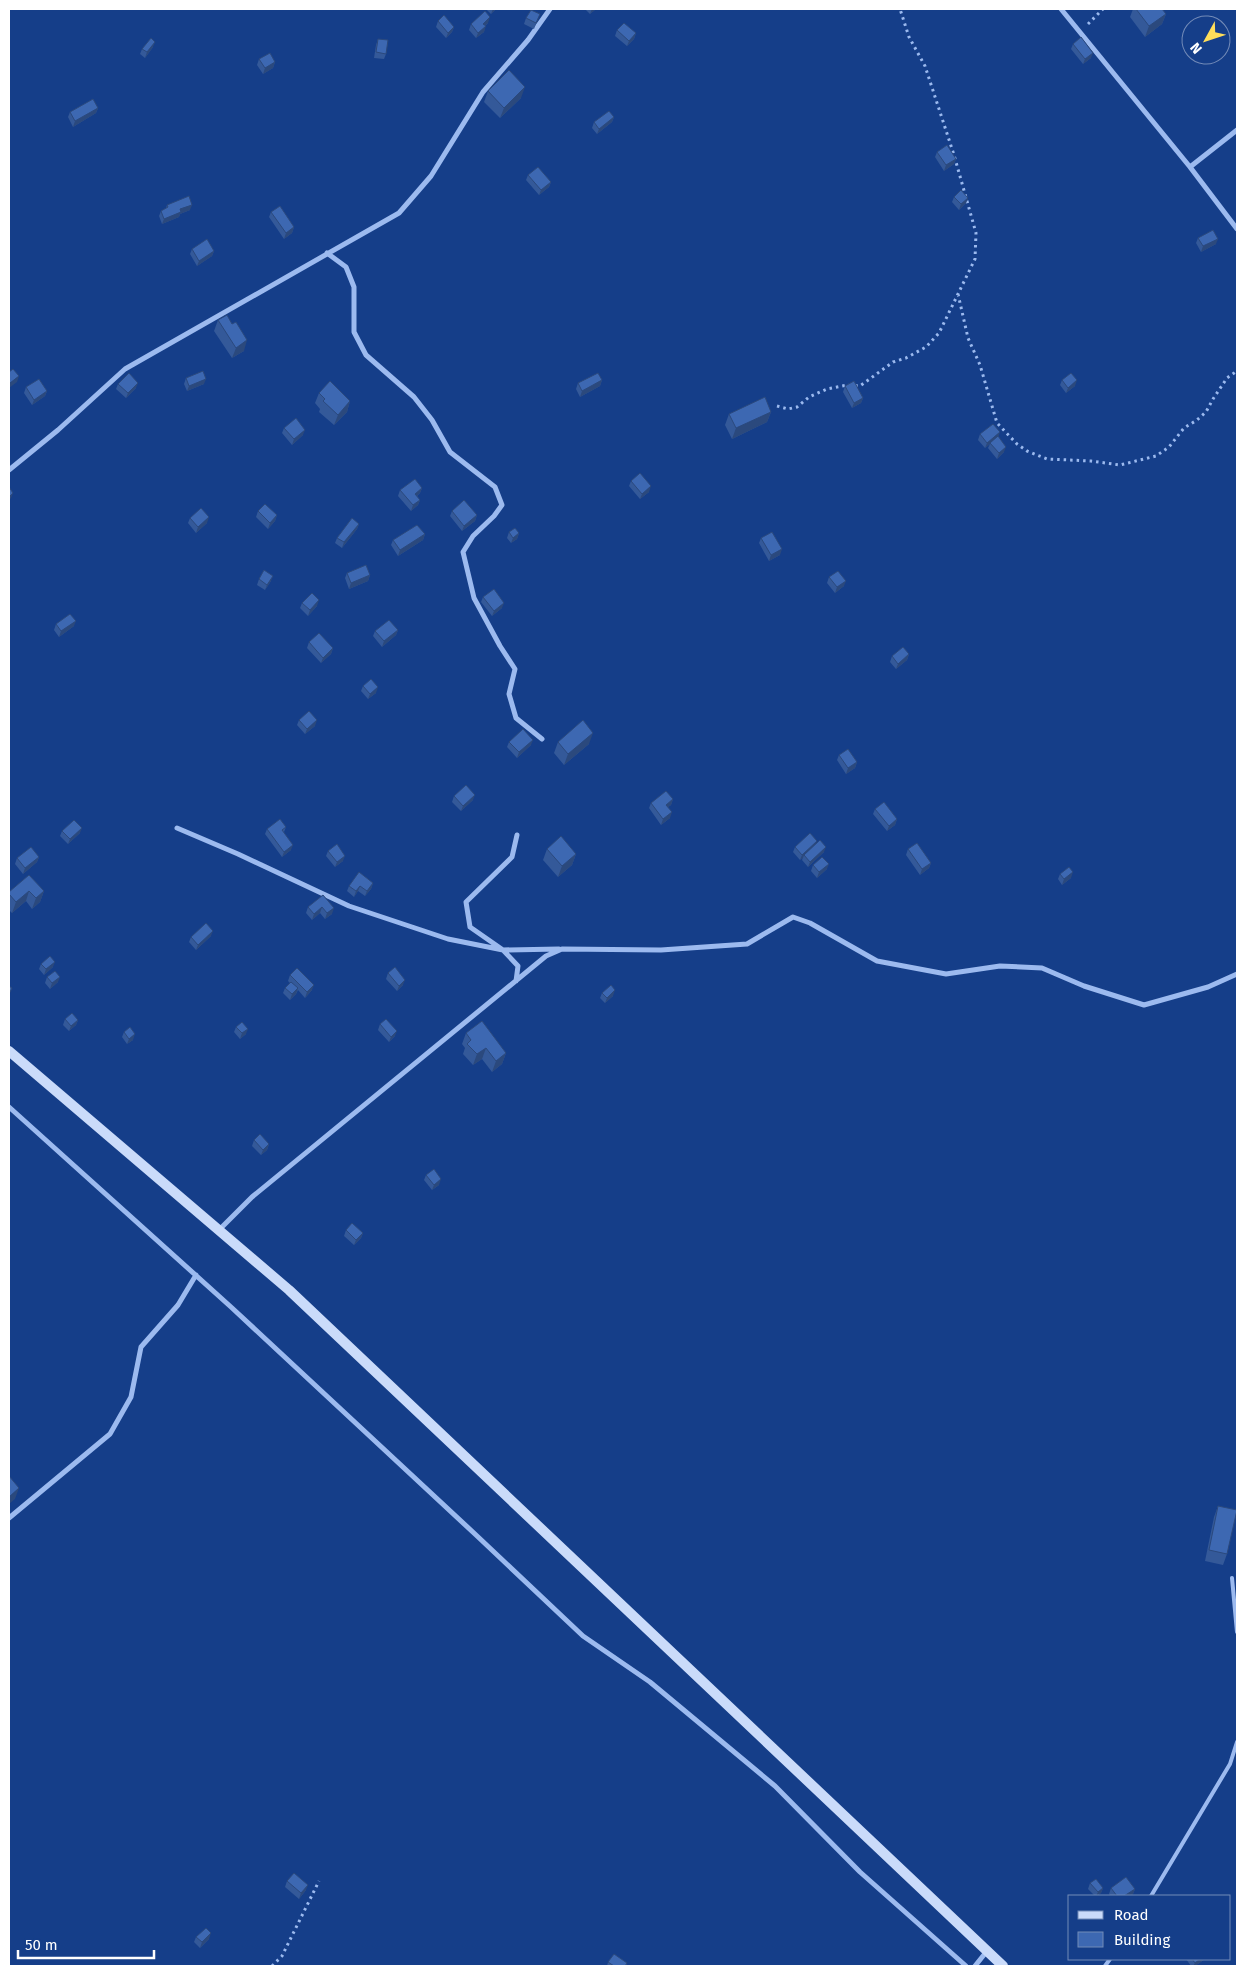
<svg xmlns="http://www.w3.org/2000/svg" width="1246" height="1975" viewBox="0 0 1246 1975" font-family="'Fira Sans',sans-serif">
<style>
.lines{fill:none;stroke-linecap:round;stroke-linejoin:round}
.path{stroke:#9cbaef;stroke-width:3;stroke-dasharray:2.5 4;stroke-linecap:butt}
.lane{stroke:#9cbaef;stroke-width:4}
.street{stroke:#9cbaef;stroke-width:5}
.secondary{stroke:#cadbfa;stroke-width:10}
.wall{fill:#345999}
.shaded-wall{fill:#2b497d}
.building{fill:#3d68b2;stroke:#2b497d}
</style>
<rect width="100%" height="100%" fill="#153e89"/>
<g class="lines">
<path class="path" d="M1088 24 1103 9
M958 294 968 338 980 365 997 423 1017 444 1027 451 1047 459 1091 461 1120 465 1156 456 1169 447 1184 428 1197 420 1206 412 1213 399 1227 378 1237 371
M777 406 788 409 797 407 809 397 827 389 847 385 860 386 893 362 906 358 926 347 939 333 975 259 976 233 954 155 925 66 909 37 900 9
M272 1966 282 1956 319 1881"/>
<path class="lane" d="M1232 1578 1237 1632
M1151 1896 1230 1764 1237 1742
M1105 1966 1110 1959"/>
<path class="street" d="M1061 9 1190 167 1237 229
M1190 167 1237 130
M327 253 346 267 354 287V332L366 355 414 397 432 420 450 452 495 487 502 505 494 516 473 536 463 552 474 598 500 646 515 669 509 694 516 718 542 739
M9 470 58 430 125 369 399 213 431 176 483 92 528 40 550 9
M177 828 238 854 349 906 448 939 503 950 559 949
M516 981 518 966 503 950 470 927 466 902 512 857 517 835
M9 1107 231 1307 476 1535 583 1636 650 1682 775 1786 860 1872 966 1966
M219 1230 252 1197 546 956 562 949 661 950 747 944 793 917 810 923 877 961 946 974 1000 966 1042 968 1084 986 1144 1005 1208 987 1237 974
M9 1518 110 1434 131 1397 141 1347 178 1305 196 1275
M975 1966 987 1951"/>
<path class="secondary" d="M9 1051 289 1290 1003 1966"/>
</g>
<path class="wall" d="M486 9H496L491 14Z
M585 9H596L590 14Z
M1133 9H1162L1166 14 1162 24 1145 37 1130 17Z
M540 14 534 29 524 24 526 18Z
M438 21 454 27 452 32 446 38 436 27Z
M488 23 485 26 484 32 476 38 469 30 471 24Z
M617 30 636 33 634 39 627 46 615 36Z
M378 39 386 54 384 59 374 58 376 45Z
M1073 44 1091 58 1083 64 1071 49Z
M153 47 145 58 140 54 142 49Z
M259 59 275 62 273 68 263 74 257 65Z
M488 91 521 98 500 118 484 102Z
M98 108 96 113 73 127 68 117 70 112Z
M614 117 612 122 597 134 592 128 594 122Z
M937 152 956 159 954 164 944 171 935 157Z
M528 175 551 182 549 187 539 195 526 180Z
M954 197 968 198 966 203 959 210 952 202Z
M167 205 190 210 180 214 179 217 162 224 159 216 161 211 166 208Z
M271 212 294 227 292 233 284 239 269 217Z
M1198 238 1216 244 1201 252 1196 243Z
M192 249 214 251 212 256 197 266 190 254Z
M218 320 232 324 244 351 232 358 214 331Z
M186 378 204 384 187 391 184 384Z
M602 380 600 386 580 397 576 389 578 383Z
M1062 380 1075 386 1066 393 1060 385Z
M118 384 136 388 126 398 116 389Z
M845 386 863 398 861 403 852 408 843 392Z
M26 387 47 391 45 396 32 405 24 393Z
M319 393 350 401 347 412 334 425 319 412 320 409 315 403Z
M771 412 767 422 732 439 725 425 729 414Z
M284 428 303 435 292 445 282 433Z
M980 434 998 437 1004 452 997 459 988 448 990 444 985 448 978 440Z
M631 481 649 492 640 499 629 486Z
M422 488 420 493 417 496 420 500 418 505 411 511 398 496 400 490Z
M258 511 277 515 275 521 268 529 256 517Z
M452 511 477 515 475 521 462 531 450 516Z
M190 518 207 523 196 533 188 523Z
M359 524 357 529 342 548 335 543 337 538Z
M509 532 519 533 517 539 511 543 507 538Z
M425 534 423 540 398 556 391 545 393 540Z
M761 538 780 555 769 561 759 543Z
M347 573 370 575 368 581 349 589 345 578Z
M829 577 844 586 835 593 827 583Z
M259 579 271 581 265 590 257 585Z
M483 597 502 608 492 616 481 602Z
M302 603 317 606 308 616 300 608Z
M56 624 74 626 59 637 54 630Z
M398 630 396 635 382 647 373 636 375 631Z
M309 642 333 648 331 654 321 663 307 648Z
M909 654 907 660 896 669 890 662 892 656Z
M363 686 376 693 368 699 361 691Z
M299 720 315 726 305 734 297 725Z
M509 742 531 745 517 758 507 747Z
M558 742 589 744 564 765 554 753Z
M839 755 857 762 855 768 846 774 837 760Z
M454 796 473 800 461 811 452 802Z
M673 799 671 805 668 807 670 818 661 825 649 808 651 803Z
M875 809 897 819 895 825 887 831 873 814Z
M286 827 284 832 291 850 282 857 265 834 267 829Z
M62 831 80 833 68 844 60 836Z
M816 844 824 852 808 867 802 860 803 858 800 860 793 852 795 847Z
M547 849 576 854 572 865 558 877 543 860Z
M908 849 931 863 929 868 920 875 906 855Z
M328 851 343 861 335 867 326 856Z
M39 857 37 862 23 874 15 864 17 858Z
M813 865 827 869 817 878 811 871Z
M1060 874 1071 878 1062 885 1058 879Z
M29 875 44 891 40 902 32 909 26 901 12 913 9 910V892Z
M373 883 371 889 365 896 358 891 354 897 347 891 349 886Z
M323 895 332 914 325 919 320 913 312 920 306 913 308 907Z
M211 936 196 950 189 942 191 937Z
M41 964 53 967 44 975 39 969Z
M388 973 403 985 397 991 386 979Z
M290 975 312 990 305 998 298 990 296 994 290 1000 283 993 285 988 290 983 288 981Z
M47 977 58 982 50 989 45 983Z
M602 993 613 996 605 1003 600 998Z
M65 1019 78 1020 76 1025 69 1031 63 1025Z
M380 1024 395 1036 389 1042 378 1030Z
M236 1027 246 1034 240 1039 234 1032Z
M124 1032 133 1040 127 1044 122 1037Z
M466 1033 506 1053 502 1064 492 1072 482 1059 473 1065 463 1054 465 1048 462 1044Z
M254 1140 269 1144 267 1150 261 1155 252 1146Z
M426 1175 439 1185 432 1190 424 1180Z
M346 1230 363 1233 361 1238 354 1245 344 1236Z
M1218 1506 1227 1554 1223 1565 1205 1561 1214 1517Z
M287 1881 306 1890 299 1899 285 1887Z
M1090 1883 1103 1888 1101 1893 1097 1896H1095L1088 1889Z
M1111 1888 1135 1889 1133 1894 1130 1896H1111L1109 1894Z
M196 1937 209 1939 200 1948 194 1942Z
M1186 1959H1205L1195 1966H1191Z
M608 1962 627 1963 626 1966H607Z"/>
<path class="shaded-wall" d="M493 9H496L491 14Z
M592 9H596L590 14Z
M1166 14 1162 24 1145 37 1149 26Z
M490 17 488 23 481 29 483 24Z
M486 26 484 32 476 38 478 33Z
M454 27 452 32 446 38 448 33Z
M636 33 634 39 627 46 629 41Z
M155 42 153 47 145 58 147 52Z
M1093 53 1091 58 1083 64 1085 59Z
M275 62 273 68 263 74 265 68Z
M525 87 521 98 500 118 504 108Z
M98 108 96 113 73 127 75 121Z
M614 117 612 122 597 134 599 129Z
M956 159 954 164 944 171 946 165Z
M551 182 549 187 539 195 541 190Z
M968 198 966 203 959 210 961 204Z
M192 205 190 210 180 214 179 217 162 224 164 219 180 209Z
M294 227 292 233 284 239 286 233Z
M1218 239 1216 244 1201 252 1203 246Z
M214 251 212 256 197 266 199 261Z
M247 340 244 351 232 358 236 348Z
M19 376 17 382 9 388 10 383Z
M206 379 204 384 187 391 189 386Z
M602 380 600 386 580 397 582 391Z
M1077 380 1075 386 1066 393 1068 388Z
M138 383 136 388 126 398 128 393Z
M47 391 45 396 32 405 34 400Z
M863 398 861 403 852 408 854 403Z
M350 401 347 412 334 425 338 415Z
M771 412 767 422 732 439 736 428Z
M305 430 303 435 292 445 294 439Z
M1000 432 998 438 990 443V444L985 448 987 443Z
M1006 447 1004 452 997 459 999 453Z
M651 486 649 492 640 499 642 494Z
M422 488 420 493 413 499 415 494Z
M13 493 11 498 9 500V497Z
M420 500 418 505 411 511 413 505Z
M277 515 275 521 268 529 270 523Z
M477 515 475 521 462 531 464 526Z
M209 517 207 523 196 533 198 527Z
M359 524 357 529 342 548 344 542Z
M519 533 517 539 511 543 513 538Z
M425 534 423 540 398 556 400 550Z
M782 549 780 555 769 561 771 555Z
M370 575 368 581 349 589 351 583Z
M273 576 271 581 265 590 267 585Z
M846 581 844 586 835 593 837 587Z
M319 600 317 606 308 616 310 610Z
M504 603 502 608 492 616 494 611Z
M76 621 74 626 59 637 61 631Z
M398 630 396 635 382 647 384 641Z
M333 648 331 654 321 663 323 658Z
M909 654 907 660 896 669 898 664Z
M378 687 376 693 368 699 370 694Z
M317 720 315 726 305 734 307 729Z
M593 733 589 744 564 765 568 754Z
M533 740 531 745 517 758 519 752Z
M857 762 855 768 846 774 848 768Z
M475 795 473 800 461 811 463 806Z
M673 799 671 805 664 810 666 805Z
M672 812 670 818 661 825 663 819Z
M897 819 895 825 887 831 889 826Z
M82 828 80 833 68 844 70 839Z
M817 841 815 846 804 855 803 858 800 860 802 855Z
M293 845 291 850 282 857 284 852Z
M826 847 824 852 808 867 810 862Z
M576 854 572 865 558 877 562 866Z
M345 856 343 861 335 867 337 862Z
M39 857 37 862 23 874 25 868Z
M931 863 929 868 920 875 922 869Z
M829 864 827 869 817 878 819 872Z
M1073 872 1071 878 1062 885 1064 879Z
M373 883 371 889 365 896 367 891Z
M360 886 358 891 354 897 356 891Z
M29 891 26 901 12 913 16 902Z
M44 891 40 902 32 909 36 898Z
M322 907 320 913 312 920 314 914Z
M334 908 332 914 325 919 327 913Z
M213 931 211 936 196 950 198 945Z
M55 962 53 967 44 975 46 969Z
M60 977 58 982 50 989 52 983Z
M405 980 403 985 397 991 399 986Z
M314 985 312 990 305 998 307 992Z
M298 988 296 994 290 1000 292 994Z
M615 990 613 996 605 1003 607 998Z
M78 1020 76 1025 69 1031 71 1026Z
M248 1029 246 1034 240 1039 242 1033Z
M397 1031 395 1036 389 1042 391 1037Z
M135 1034 133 1040 127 1044 129 1039Z
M486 1048 482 1059 473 1065 477 1054Z
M506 1053 502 1064 492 1072 496 1061Z
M269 1144 267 1150 261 1155 263 1150Z
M441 1179 439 1185 432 1190 434 1185Z
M363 1233 361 1238 354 1245 356 1240Z
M19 1488 15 1499 9 1504V1497Z
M308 1885 306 1890 299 1899 301 1893Z
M1103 1888 1101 1893 1096 1896 1098 1892Z
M1135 1889 1133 1894 1130 1896H1124Z
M211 1933 209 1939 200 1948 202 1942Z
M1200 1959H1205L1195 1966H1193L1195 1963Z"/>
<path class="building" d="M1136 9H1162L1166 14 1149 26Z
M531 10 540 14 536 23 526 18Z
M485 11 490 17 483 24 486 26 478 33 471 24Z
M444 15 454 27 448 33 438 21Z
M624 23 636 33 629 41 617 30Z
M1081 37 1093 53 1085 59 1073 44Z
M151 38 155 42 147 52 142 49Z
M378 39 388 40 386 54 376 52Z
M270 53 275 62 265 68 259 59Z
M509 70 525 87 504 108 488 91Z
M93 99 98 108 75 121 70 112Z
M609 111 614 117 599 129 594 122Z
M947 145 956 159 946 165 937 152Z
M538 167 551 182 541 190 528 175Z
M961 190 968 198 961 204 954 197Z
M189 196 192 205 180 209 181 212 164 219 161 211 168 207 167 205Z
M280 206 294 227 286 233 271 212Z
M1213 230 1218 239 1203 246 1198 238Z
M207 239 214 251 199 261 192 249Z
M227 315 232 324 236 322 247 340 236 348 218 320Z
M13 369 19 376 10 383 9 381V372Z
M203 371 206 379 189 386 186 378Z
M129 373 138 383 128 393 118 384Z
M598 373 602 380 582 391 578 383Z
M1071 373 1077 380 1068 388 1062 380Z
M39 379 47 391 34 400 26 387Z
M330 381 350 401 338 415 323 401 325 399 319 393Z
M854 381 863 398 854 403 845 386Z
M765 397 771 412 736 428 729 414Z
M296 418 305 430 294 439 284 428Z
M993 424 1000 432 987 443 980 434Z
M998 436 1006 447 999 453 990 443Z
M640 473 651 486 642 494 631 481Z
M415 479 422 488 415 494 420 500 413 505 400 490Z
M9 487 13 493 9 497Z
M464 500 477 515 464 526 452 511Z
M265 504 277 515 270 523 258 511Z
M201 508 209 517 198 527 190 518Z
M352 518 359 524 344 542 337 538Z
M417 525 425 534 400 550 393 540Z
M515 528 519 533 513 538 509 532Z
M772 532 782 549 771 555 761 538Z
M366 565 370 575 351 583 347 573Z
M264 570 273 576 267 585 259 579Z
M838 571 846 581 837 587 829 577Z
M494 589 504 603 494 611 483 597Z
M312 593 319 600 310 610 302 603Z
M70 614 76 621 61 631 56 624Z
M389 620 398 630 384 641 375 631Z
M319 633 333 648 323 658 309 642Z
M903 647 909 654 898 664 892 656Z
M371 679 378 687 370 694 363 686Z
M309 711 317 720 307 729 299 720Z
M583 720 593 733 568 754 558 742Z
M523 729 533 740 519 752 509 742Z
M848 749 857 762 848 768 839 755Z
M466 785 475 795 463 806 454 796Z
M666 791 673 799 666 805 672 812 663 819 651 803Z
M884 802 897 819 889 826 875 809Z
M280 819 286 827 282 830 293 845 284 852 267 829Z
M74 820 82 828 70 839 62 831Z
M810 833 817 841 802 855 795 847Z
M561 836 576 854 562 866 547 849Z
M820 840 826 847 810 862 804 855Z
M917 843 931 863 922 869 908 849Z
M337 844 345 856 337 862 328 851Z
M31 847 39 857 25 868 17 858Z
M822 857 829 864 819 872 813 865Z
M1069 867 1073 872 1064 879 1060 874Z
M359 872 373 883 367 891 360 886 356 891 349 886Z
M29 875 44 891 36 898 29 891 16 902 9 894V892Z
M323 895 334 908 327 913 322 907 314 914 308 907Z
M206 923 213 931 198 945 191 937Z
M50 956 55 962 46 969 41 964Z
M395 967 405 980 399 986 388 973Z
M297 968 314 985 307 992 290 975Z
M55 971 60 977 52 983 47 977Z
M291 982 298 988 292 994 285 988Z
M611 985 615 990 607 998 602 993Z
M9 986 12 988 9 994Z
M72 1013 78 1020 71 1026 65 1019Z
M386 1019 397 1031 391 1037 380 1024Z
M482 1021 506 1053 496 1061 486 1048 477 1054 467 1044 471 1040 466 1033Z
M242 1022 248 1029 242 1033 236 1027Z
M130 1027 135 1034 129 1039 124 1032Z
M260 1134 269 1144 263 1150 254 1140Z
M434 1169 441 1179 434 1185 426 1175Z
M352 1223 363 1233 356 1240 346 1230Z
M9 1476 19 1488 9 1497Z
M1218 1506 1237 1510 1227 1554 1209 1550Z
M294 1873 308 1885 301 1893 287 1881Z
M1126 1877 1135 1889 1124 1896H1117L1111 1888Z
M1096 1879 1103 1888 1098 1892 1090 1883Z
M206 1928 211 1933 202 1942 196 1937Z
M614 1954 627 1963 625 1966H614L608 1962Z
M1192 1959H1200L1195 1963Z"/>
<rect width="1246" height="1975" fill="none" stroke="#ffffff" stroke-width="20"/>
<rect x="1068" y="1895" width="162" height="65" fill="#153e89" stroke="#738bb8"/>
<rect x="1078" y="1911" width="25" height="8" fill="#cadbfa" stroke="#738bb8"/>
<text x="1114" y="1920" font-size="15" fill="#ffffff">Road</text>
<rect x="1078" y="1932" width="25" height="15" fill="#3d68b2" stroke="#738bb8"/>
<text x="1114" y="1945" font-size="15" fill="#ffffff">Building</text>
<g transform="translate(1206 40) rotate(230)"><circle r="24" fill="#153e89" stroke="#738bb8"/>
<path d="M0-4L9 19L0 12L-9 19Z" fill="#ffde5a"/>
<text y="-8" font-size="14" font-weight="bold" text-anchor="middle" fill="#ffffff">N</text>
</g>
<path d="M18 1950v8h136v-8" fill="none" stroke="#ffffff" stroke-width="2.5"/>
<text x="25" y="1950" font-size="15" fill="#ffffff" stroke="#153e89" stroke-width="4" paint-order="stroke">50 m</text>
</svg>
